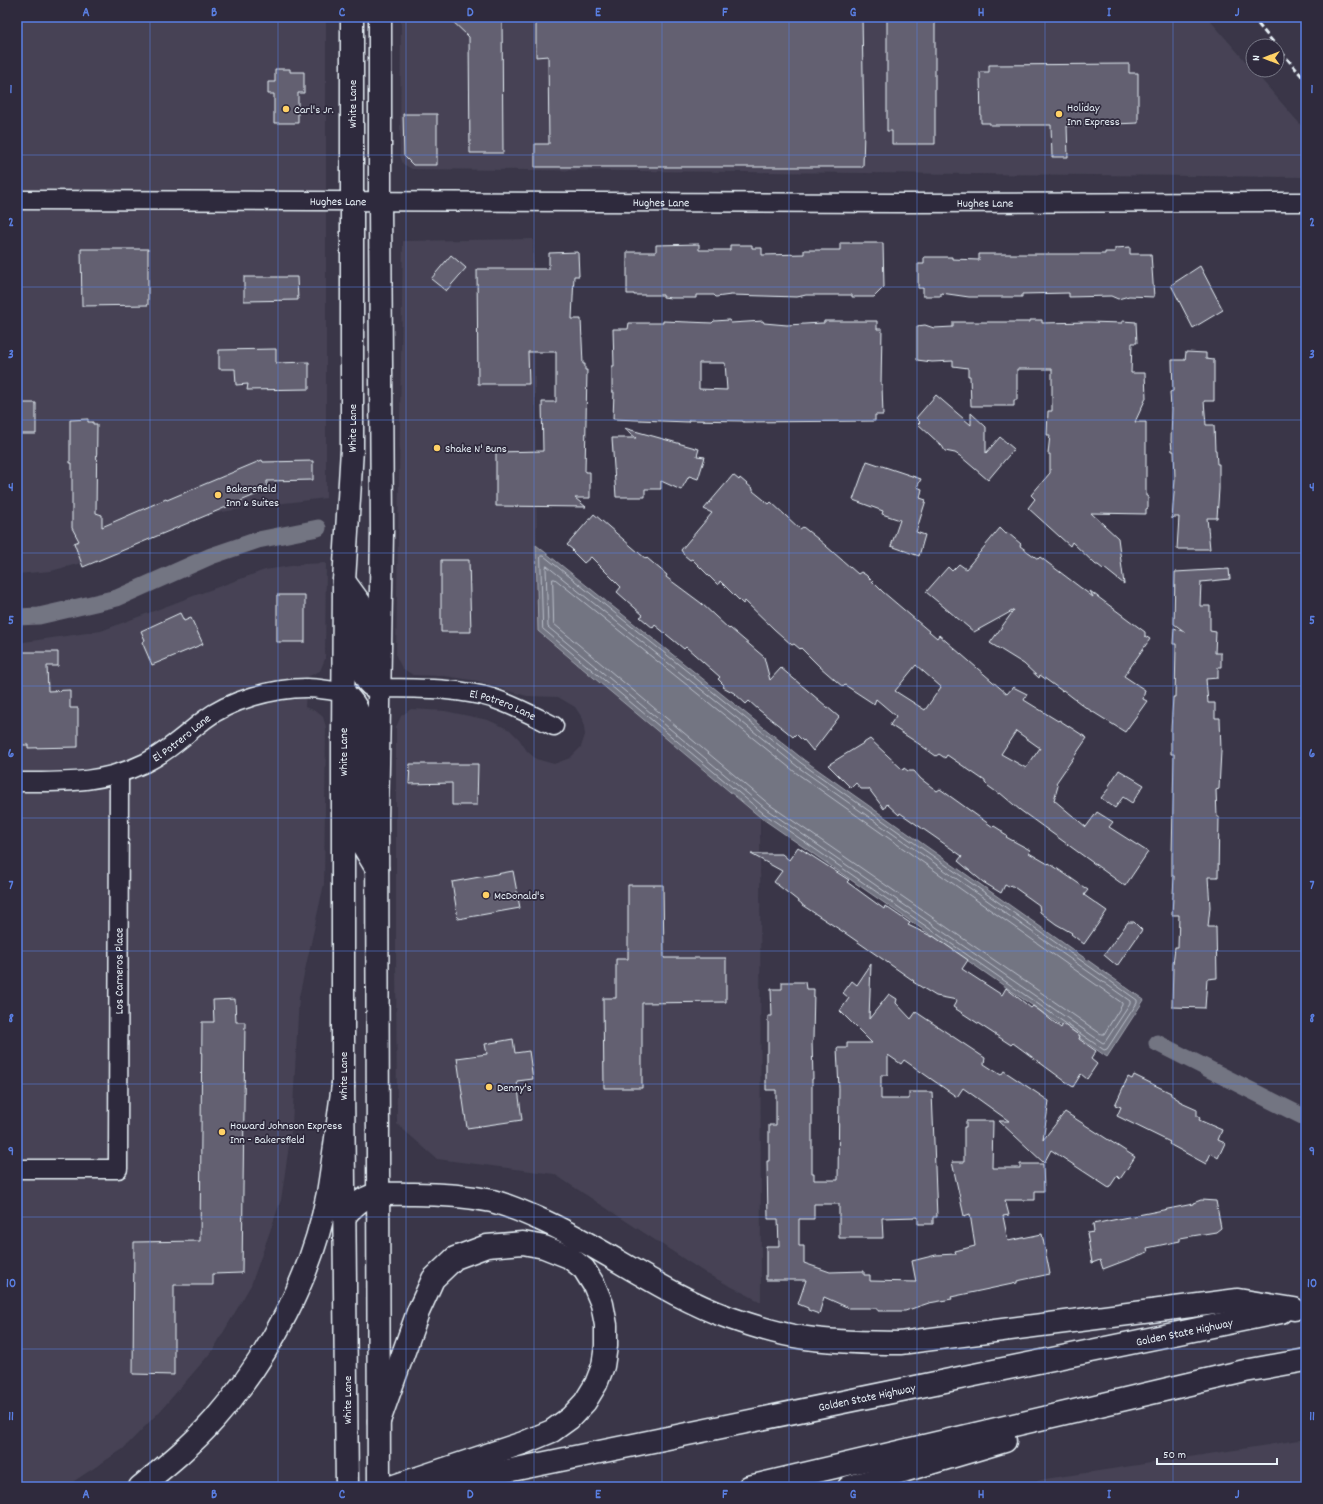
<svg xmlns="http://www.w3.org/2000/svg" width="1323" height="1504" viewBox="0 0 1323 1504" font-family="Dekko,sans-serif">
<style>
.built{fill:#464354}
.water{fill:#737482;stroke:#a2a6b1}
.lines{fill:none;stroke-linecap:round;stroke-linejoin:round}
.shore{stroke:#b9bfc9;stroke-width:1}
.canal{stroke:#737482;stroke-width:17}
.building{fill:#636171;stroke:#e8f1f8;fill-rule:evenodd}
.minor-casing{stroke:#e8f1f8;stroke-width:21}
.major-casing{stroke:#e8f1f8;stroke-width:25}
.highway-casing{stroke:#e8f1f8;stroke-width:25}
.minor{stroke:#2f2a3d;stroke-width:18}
.major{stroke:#2f2a3d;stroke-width:22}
.highway{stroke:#2f2a3d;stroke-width:22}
.rail{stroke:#e8f1f8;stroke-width:3;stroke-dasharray:6 3;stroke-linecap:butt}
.grid{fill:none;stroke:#5a7fe2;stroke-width:1;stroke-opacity:0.55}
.poi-dot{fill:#ffd166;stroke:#2f2a3d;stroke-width:1.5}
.labels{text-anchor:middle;stroke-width:3.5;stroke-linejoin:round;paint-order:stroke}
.street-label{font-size:12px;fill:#e8f1f8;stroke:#2f2a3d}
.poi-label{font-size:12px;fill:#e8f1f8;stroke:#2f2a3d;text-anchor:start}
.neatline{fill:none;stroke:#5a7fe2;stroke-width:1.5}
.grid-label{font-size:13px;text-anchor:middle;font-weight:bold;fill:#5a7fe2}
</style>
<rect width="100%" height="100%" fill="#3a3648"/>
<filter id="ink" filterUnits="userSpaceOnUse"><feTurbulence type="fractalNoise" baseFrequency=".025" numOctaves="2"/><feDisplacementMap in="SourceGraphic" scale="8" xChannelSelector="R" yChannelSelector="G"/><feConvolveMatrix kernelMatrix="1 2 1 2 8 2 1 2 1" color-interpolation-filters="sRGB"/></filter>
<g filter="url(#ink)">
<path class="built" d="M17 17H326V498L260 506 197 516 96 559 51 571 17 574Z
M401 17H1207L1306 131V177L412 169 403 164 400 155Z
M533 239 538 631 760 817 761 1302 707 1274 554 1174 437 1159 397 1124 396 951V727L401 716 411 709 445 711 488 720 510 730 519 739 527 751 536 759 554 764 570 758 581 747 585 735 583 719 575 707 558 697 527 696 509 691 478 681 445 676 413 675 402 668 396 656 403 241Z
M326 563 325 659 320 671 307 677 305 707 316 711 323 717 326 727 324 884 299 997 292 1125 281 1200 251 1285 213 1350 161 1410 123 1449 65 1487H17V643L101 631 196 595 265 570 304 564Z
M1306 1439V1487H1016L1045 1479 1092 1472Z"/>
<path class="water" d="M536 545 804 760 1144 1000 1107 1057 760 817 538 631Z"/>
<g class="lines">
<path class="shore" d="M541 556H544L801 763 1137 1000V1003L1107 1049 1104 1050 763 813 543 629Z
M547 566 798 767 1130 1001V1004L1105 1042 1103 1043 766 809 548 627 546 568Z
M553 579H555L795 772 1122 1003V1005L1104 1034H1101L770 805 554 624Z"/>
<path class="canal" d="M17 617 39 616 117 598 211 556 258 540 318 528
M1157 1043 1306 1118"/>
</g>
<path class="building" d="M448 17H502L503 153H470L469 37Z
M536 17H862L864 131 863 167H535V144H549L548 56 536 57Z
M887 17H935V144H892V131H887Z
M1129 64V73H1138V123L1067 126 1068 157H1052L1051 125H990V123H981L980 72H989V65Z
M275 69H290V72H304V93H298V123H274V94H268V82H275Z
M403 114H437V165H413L404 156Z
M840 243H883L884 287 874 297H852V295H806L797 297 731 295 716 297 714 295H696V298H671L663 297V295H634V294H627V252H656V245L699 244V250H730V245H752V248H762V255L804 254V250H840Z
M1130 247V254H1151L1154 297 1129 296 1118 299 1111 296 1069 297V293L1022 294V297H969L941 293V296H923V288H918V264H924V257H952V259L979 260V254H1105V252H1115V248Z
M81 249H148V305L82 306Z
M578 252 579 276H574L572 319H581L583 364H585V370H587L585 472H590V498H575L586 507 496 506V452L543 451 542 402H556V352H528L529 384H478L477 269H549V253Z
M451 255 466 268 446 291 431 279Z
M1200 266 1223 310 1193 328 1171 285Z
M244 277H297L298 300 244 301Z
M729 320 731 323 763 321 764 323 787 325 822 323H824V321H877V329H882L881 385H882L883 415H875V421L743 422V421L689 420 688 422 613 419 614 392H612V366H614L613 329H628L629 323H663V321L712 323 714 321ZM699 363H725L727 390 699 389Z
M1030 320H1042V323L1089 322 1122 323V321L1136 322 1137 343H1132L1131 373H1145L1146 398 1135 422H1146V496H1148V508L1146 509V514L1091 513 1118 538 1124 584 1104 568 1103 569 1098 565H1096L1072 542 1070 546 1028 508 1035 499 1031 495 1050 473V454H1048L1050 435H1047L1048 411H1052V369H1017V400H1014V406H971L970 376H968V368L953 366V361L932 362 917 360V326L925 325 934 328 953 327V322H1030Z
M276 349V363L309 362V389L247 390 248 384 236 385 235 369H219V350Z
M1186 352 1206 353V359L1214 360V401H1204L1206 425H1214L1215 450H1216L1217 464H1219V489L1217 518H1207L1210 549H1177L1179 517H1174L1172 519 1175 479 1174 451H1172L1171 440 1172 408H1171L1170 392 1173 391 1172 360H1185Z
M936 395 971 425V413L986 427V453L1000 437 1014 449 988 480 960 456 955 453 945 451 942 446 918 424 920 422 916 418Z
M17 403H36V434H17Z
M88 419V422H93V424H97L96 513 102 515V527L166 499 167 500 262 460 263 462 313 461V480L267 481V490L83 567 74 543 79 541 72 528V463H70V420Z
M624 428 699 449 697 456 705 457 698 479 689 476 681 490 661 481V489H645V497H616L612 438H636Z
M867 461 921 479 917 487 922 489 920 498 926 500 916 532 925 535 919 556 891 546 900 520 882 514 883 511 853 500Z
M733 475 739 480 740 478 753 489V491L769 504 771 502 800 529 803 527 818 539 858 574 861 572 866 575 883 592 937 638 939 635 1007 694 1013 687 1027 694 1024 700 1058 721 1059 720 1087 738 1056 783 1058 786 1054 800 1086 827 1097 812 1113 822 1109 827 1148 852 1125 886 1020 810 1000 793 999 794 988 786 985 783V781L947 755 945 758 939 754 936 756 919 744 890 725 896 716 876 699 874 704 845 685 843 687 819 666 801 648 800 649 794 644 792 645 774 629 745 601 743 604 720 581 718 585 692 559 690 560 684 555 681 550 712 513 704 509ZM916 665 941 687 925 710 895 691ZM1016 731 1040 748 1026 768 1001 754Z
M594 514 646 559 647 558 667 575 666 577 701 603 729 629 730 628 764 657 770 680 781 668 839 717 813 751 804 740 803 741 796 734 793 737 786 731 759 710 749 701 746 704 734 693 723 687 724 685 718 679 720 677 686 647 684 649 655 625 653 628 640 617 643 615 617 592 621 587 591 557 584 563 572 551 573 550 567 545Z
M1000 528 1006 534 1008 533 1021 544 1020 546 1038 559 1040 557 1093 597 1090 591 1145 632V636L1150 639 1124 676 1145 690 1143 699 1147 701 1125 732 1085 707 1063 690 1062 691 1040 675 1039 678 1024 664 990 643 1014 610 974 632 926 592 948 567 952 571 959 564 966 569Z
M441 560H469L471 632H441Z
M1229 569 1230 579 1201 582 1200 606H1210V631L1216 632 1215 653H1221V667H1218V678L1206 679 1208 703H1215V718H1220L1221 751 1219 789 1216 790 1217 817H1219L1218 877H1208L1210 907 1208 927H1216L1217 978 1207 979 1205 1008 1172 1007 1173 964 1175 947H1178L1179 915H1172L1174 876H1172V857L1174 754H1171V730L1173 697H1175L1176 644H1173L1174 628 1185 632 1174 624 1175 572Z
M277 595H305V642H277Z
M180 613 184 621 191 618 203 644 152 665 142 642 145 640 141 631Z
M17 652H58V666H47L48 691 70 690V708H78V747L28 748V745H19V742H17Z
M870 739 903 770 904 768 908 771H914L921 779 937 791 940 789 993 827 994 826 1002 831V833L1007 836 1006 837 1030 850 1029 853 1048 864 1049 863 1088 890 1084 895 1107 911 1084 944 1071 934 1072 933 1056 924 1040 912 1039 905 1011 885 1009 887 1005 885 1001 893 983 882 958 861 962 856 900 813 899 815 887 804 884 809 869 789H861L856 783 851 788 828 765Z
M410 764H478L477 805H452V783L409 784Z
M1119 770 1144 785 1132 803 1123 797 1115 808 1101 798 1109 788 1108 787Z
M798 847 849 880 847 882 884 909 885 906 910 923 908 925 933 937V936L968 960 962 969 1002 995 1006 988 1031 1008 1033 1006 1040 1011 1061 1028 1063 1024 1080 1036 1079 1039 1096 1051 1091 1059 1097 1064 1087 1079 1081 1074 1073 1087 1013 1043 1011 1045 953 1007 957 1000 936 996 913 982 914 981 845 933 802 905V904L774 882 782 871 751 854H782L789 860Z
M513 871 520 908 458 919 452 882Z
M628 885H663L664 958H726V1002L642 1003V1088H604L603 998H616V959H628Z
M1128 922H1134L1142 930 1117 966 1104 955Z
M871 964 869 1019 889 994 897 999 896 1003 911 1019 916 1012 985 1058 984 1064 1001 1075 1004 1071 1049 1101 1043 1140 1065 1112 1135 1157 1120 1179 1117 1176 1109 1188 1051 1150 1044 1163 999 1121H1009L963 1088 957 1097 904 1060 901 1064 888 1055V1075H881V1099H909V1092H932L937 1217H933V1224H918V1217L882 1218 883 1238H839V1204H814V1219H799V1246H804V1263L830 1272 864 1271V1275H870V1281L916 1282 912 1261 936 1255 956 1254 955 1251 975 1246 970 1214 964 1216 952 1162H964V1127H966V1121H993L992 1168H1020V1164H1043L1044 1191H1035V1200H1005L1009 1215 1003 1216 1008 1241 1042 1234 1050 1274 1017 1281V1283L951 1297 952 1299 929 1303 905 1311H878V1308H849L824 1297 819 1314 808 1310V1308L798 1304 806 1280H766V1246H779L778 1219H768L767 1161H769V1125H776V1090H766V1053H768V1016H772L771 989H782V982H805L806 989H814L813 1041H812L813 1079H812V1173H814V1180H838L839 1089 837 1048H847V1043H872L840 1011 849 998 843 993 852 981 857 985Z
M235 999 236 1022H245L242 1273 213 1274V1285H174V1375L133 1374 134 1242 200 1241 202 1022H214L213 1000Z
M513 1039 515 1053 529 1051 533 1079 517 1081 522 1120 467 1128 457 1058 487 1054 485 1044Z
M1134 1075 1171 1093V1095L1179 1100V1101L1197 1109V1116L1200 1118 1199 1120 1222 1130 1218 1140 1225 1143 1218 1158 1211 1153 1206 1164 1169 1144 1170 1142 1117 1116 1121 1107 1115 1105 1128 1077 1132 1079Z
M1201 1200 1216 1201 1221 1228 1216 1232 1180 1238V1241L1147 1248 1148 1252 1103 1269 1100 1260 1092 1263 1087 1233 1094 1232 1093 1224 1193 1204V1203Z"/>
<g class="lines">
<defs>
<g id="minor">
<path id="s1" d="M17 200 898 203 1306 202"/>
<path id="s2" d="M378 688C417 689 455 687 492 698 513 705 534 716 554 726"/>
<path id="s3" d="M17 782C64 782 101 784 145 763 167 752 185 735 204 720 230 700 274 688 307 688 319 688 331 691 343 692"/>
<path id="s4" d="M17 1169H118L119 773"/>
</g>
<g id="major">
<path d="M344 581 360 603 363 672C366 680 369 686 378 688"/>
<path d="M343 692C355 703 359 710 361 725L362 844 377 869"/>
<path id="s5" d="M347 1487 343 1085V742L344 581 352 449V17"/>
<path d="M379 1487 377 821 382 532 380 202V17"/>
</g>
<g id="highway">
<path d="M344 1217C367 1189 380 1194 414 1194 439 1194 467 1196 492 1201 508 1205 523 1212 537 1218 604 1247 662 1294 730 1318 753 1326 782 1335 806 1338 837 1342 868 1343 900 1343L1238 1300 1294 1309"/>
<path d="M379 1421 418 1312 433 1279 455 1258 487 1246 523 1243 544 1247 569 1257 584 1269 594 1285 602 1304 606 1325V1346L603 1366 596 1384 585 1402 570 1418 552 1431 523 1443 391 1487"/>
<path d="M140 1487C166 1466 192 1445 214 1420 270 1356 312 1277 328 1193 334 1157 338 1121 343 1085"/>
<path id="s6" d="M429 1487 1281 1312"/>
<path d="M749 1487 1245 1371 1306 1360"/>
<path d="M849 1487 1005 1441"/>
</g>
</defs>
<use href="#minor" class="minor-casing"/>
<use href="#major" class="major-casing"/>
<use href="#highway" class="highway-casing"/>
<use href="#minor" class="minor"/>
<use href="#major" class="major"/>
<use href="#highway" class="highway"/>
<path class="rail" d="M1252 17 1306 81"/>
</g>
</g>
<path class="grid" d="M150 17V1487M278 17V1487M406 17V1487M534 17V1487M662 17V1487M789 17V1487M917 17V1487M1045 17V1487M1173 17V1487M17 155H1306M17 287H1306M17 420H1306M17 553H1306M17 686H1306M17 818H1306M17 951H1306M17 1084H1306M17 1217H1306M17 1349H1306"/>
<g class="poi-dot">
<circle cx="286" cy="109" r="4"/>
<circle cx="1059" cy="114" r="4"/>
<circle cx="437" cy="448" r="4"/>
<circle cx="218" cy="495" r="4"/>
<circle cx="486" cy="895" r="4"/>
<circle cx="489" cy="1087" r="4"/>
<circle cx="222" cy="1132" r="4"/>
</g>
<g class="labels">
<g class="street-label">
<text transform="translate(352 104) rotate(-90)" y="4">White Lane</text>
<text dy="4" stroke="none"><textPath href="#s1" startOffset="321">Hughes Lane</textPath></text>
<text dy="4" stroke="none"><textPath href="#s1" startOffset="644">Hughes Lane</textPath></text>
<text dy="4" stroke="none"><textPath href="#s1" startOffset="968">Hughes Lane</textPath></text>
<text dy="4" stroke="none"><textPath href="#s5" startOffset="1059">White Lane</textPath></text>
<text dy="4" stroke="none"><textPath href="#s2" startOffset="127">El Potrero Lane</textPath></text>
<text dy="4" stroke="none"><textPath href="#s3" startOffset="175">El Potrero Lane</textPath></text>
<text dy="4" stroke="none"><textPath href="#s5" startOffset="735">White Lane</textPath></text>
<text dy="4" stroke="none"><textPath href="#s4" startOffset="299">Los Carneros Place</textPath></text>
<text transform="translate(343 1076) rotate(-90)" y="4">White Lane</text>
<text dy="4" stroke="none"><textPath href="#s6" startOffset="771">Golden State Highway</textPath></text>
<text dy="4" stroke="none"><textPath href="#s6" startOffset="447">Golden State Highway</textPath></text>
<text transform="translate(347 1400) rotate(-90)" y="4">White Lane</text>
</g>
<g class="poi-label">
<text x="1067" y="111">Holiday<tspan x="1067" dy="14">Inn Express</tspan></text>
<text x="294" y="113">Carl's Jr.</text>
<text x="445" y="452">Shake N' Buns</text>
<text x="226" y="492">Bakersfield<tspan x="226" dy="14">Inn &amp; Suites</tspan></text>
<text x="494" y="899">McDonald's</text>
<text x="497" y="1091">Denny's</text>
<text x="230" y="1129">Howard Johnson Express<tspan x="230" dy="14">Inn - Bakersfield</tspan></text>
</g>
</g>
<rect width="1323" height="1504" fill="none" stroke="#2f2a3d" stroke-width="44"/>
<g transform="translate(1265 58) rotate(270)"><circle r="19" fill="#2f2a3d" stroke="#797a88"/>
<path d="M0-3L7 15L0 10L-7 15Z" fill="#ffd166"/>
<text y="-6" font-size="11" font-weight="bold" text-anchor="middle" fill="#e8f1f8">N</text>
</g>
<path d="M1157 1458v6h120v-6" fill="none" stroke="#e8f1f8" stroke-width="2"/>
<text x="1163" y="1458" font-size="12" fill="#e8f1f8" stroke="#2f2a3d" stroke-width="3" paint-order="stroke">50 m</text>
<rect x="22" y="22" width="1279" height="1460" class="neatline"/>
<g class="grid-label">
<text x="86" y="16">A</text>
<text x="214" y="16">B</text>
<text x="342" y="16">C</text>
<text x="470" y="16">D</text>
<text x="598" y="16">E</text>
<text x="725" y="16">F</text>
<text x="853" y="16">G</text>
<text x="981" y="16">H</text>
<text x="1109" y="16">I</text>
<text x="1237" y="16">J</text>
<text x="11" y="93">1</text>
<text x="1312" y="93">1</text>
<text x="11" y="226">2</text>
<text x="1312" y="226">2</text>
<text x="11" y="358">3</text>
<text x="1312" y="358">3</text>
<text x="11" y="491">4</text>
<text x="1312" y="491">4</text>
<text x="11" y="624">5</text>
<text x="1312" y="624">5</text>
<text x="11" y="757">6</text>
<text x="1312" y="757">6</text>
<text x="11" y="889">7</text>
<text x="1312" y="889">7</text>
<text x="11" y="1022">8</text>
<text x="1312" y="1022">8</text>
<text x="11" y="1155">9</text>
<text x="1312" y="1155">9</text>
<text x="11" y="1287">10</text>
<text x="1312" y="1287">10</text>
<text x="11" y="1420">11</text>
<text x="1312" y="1420">11</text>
<text x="86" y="1498">A</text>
<text x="214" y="1498">B</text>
<text x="342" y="1498">C</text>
<text x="470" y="1498">D</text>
<text x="598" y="1498">E</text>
<text x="725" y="1498">F</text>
<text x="853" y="1498">G</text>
<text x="981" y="1498">H</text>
<text x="1109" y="1498">I</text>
<text x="1237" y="1498">J</text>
</g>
</svg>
